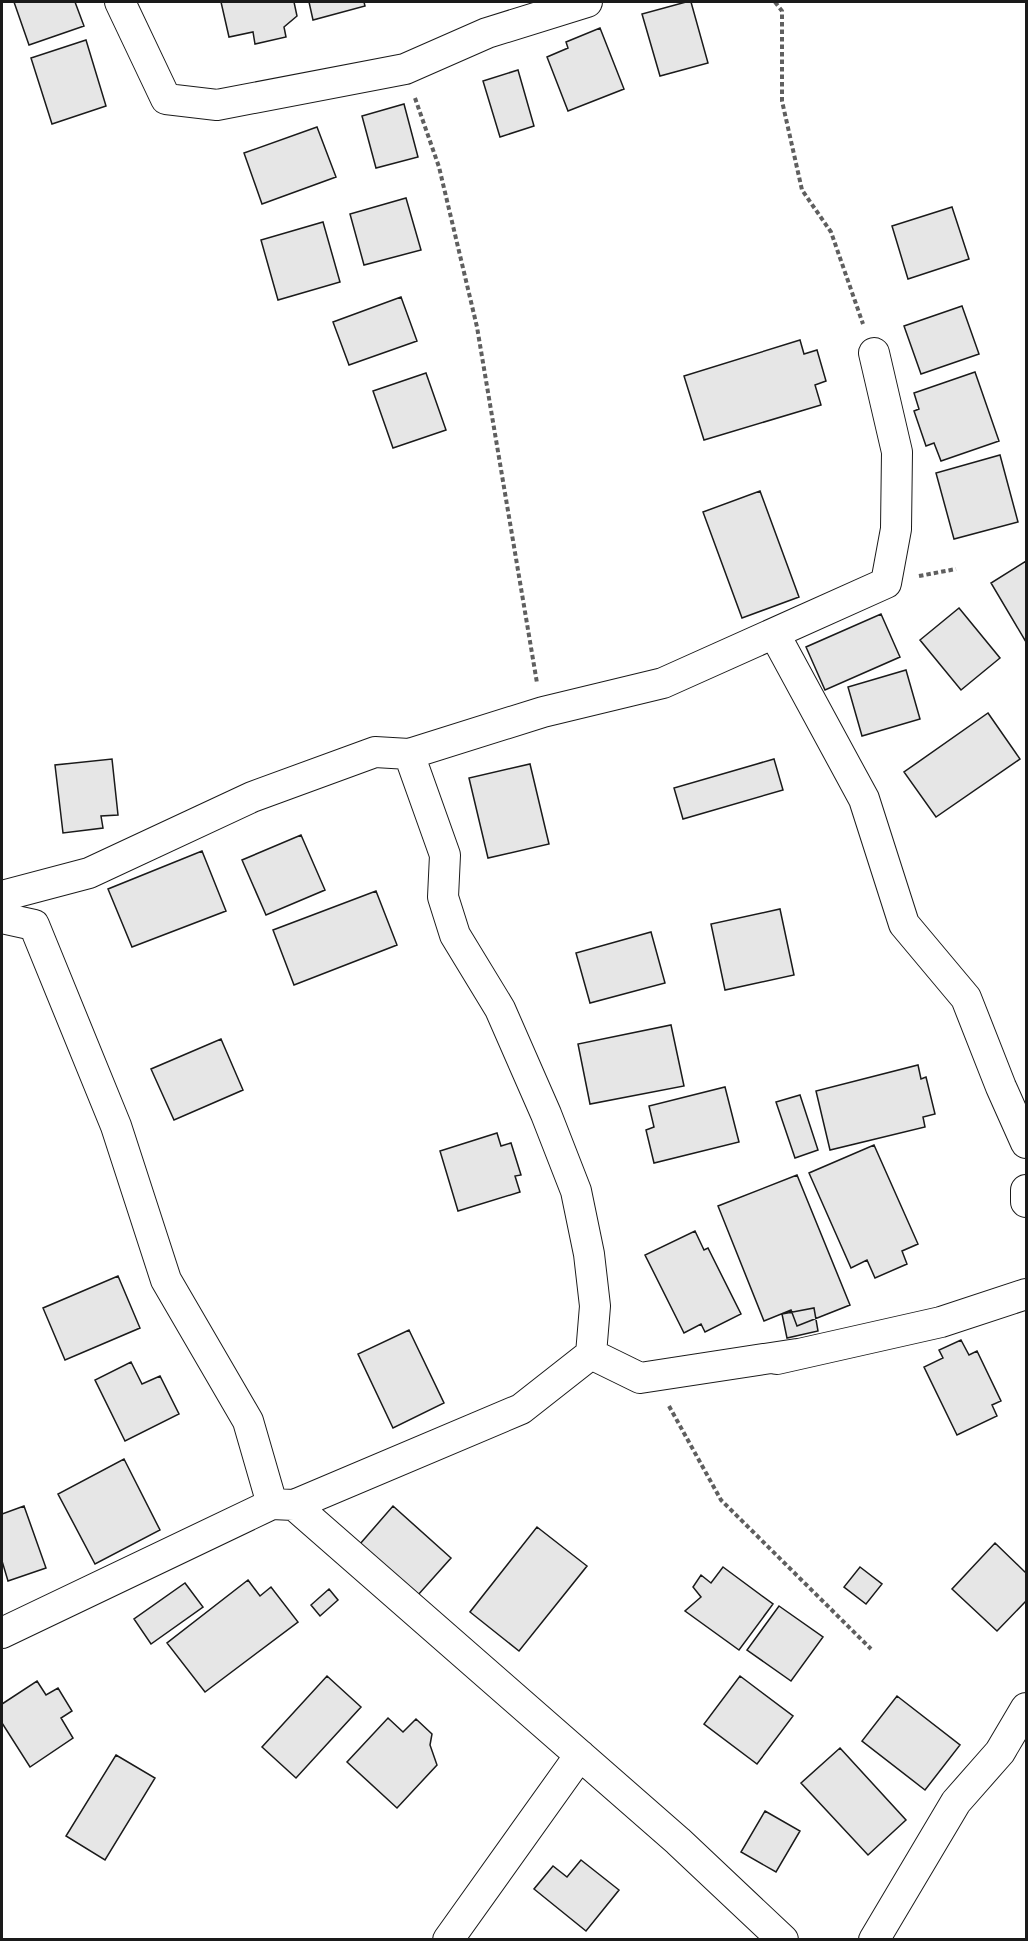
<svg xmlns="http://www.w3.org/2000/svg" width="1028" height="1941" viewBox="0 0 1028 1941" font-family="'PT Sans',sans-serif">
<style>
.building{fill:#e6e6e6;stroke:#1a1a1a;stroke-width:1.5}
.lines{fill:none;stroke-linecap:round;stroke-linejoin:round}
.minor-casing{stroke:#1a1a1a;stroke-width:32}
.path{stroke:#5f5f5f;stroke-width:4;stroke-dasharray:4.5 3;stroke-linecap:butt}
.minor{stroke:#fff;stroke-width:30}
</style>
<rect width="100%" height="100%" fill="#fff"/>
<path class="building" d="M14 2H75L84 26 29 45Z
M221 2H294L297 16 284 27 286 37 255 44 253 32 229 37Z
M309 2H364L365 6 313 20Z
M686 2H691L708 63 660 76 642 14Z
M600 28 624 89 568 111 547 57 568 48 566 42Z
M86 40 106 106 52 124 31 58Z
M518 70 534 126 500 137 483 81Z
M404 104 418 157 376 168 362 116Z
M317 127 336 177 262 204 244 153Z
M406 198 421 250 364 265 350 214Z
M952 207 969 259 908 279 892 226Z
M323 222 340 282 278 300 261 240Z
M401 297 417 341 349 365 333 322Z
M962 306 979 354 921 374 904 326Z
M800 340 804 354 817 350 826 381 815 385 821 405 704 440 684 376Z
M975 372 999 441 941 461 934 443 926 446 914 411 919 409 914 393Z
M426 373 446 430 393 448 373 391Z
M1000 455 1018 522 954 539 936 473Z
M760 491 799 597 742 618 703 512Z
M1026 561V642L991 583Z
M959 608 1000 658 961 690 920 640Z
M881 614 900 657 825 690 806 647Z
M906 670 920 719 862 736 848 687Z
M988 713 1020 759 936 817 904 772Z
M112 759 118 815 101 816 103 828 63 833 55 765Z
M774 759 783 790 683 819 674 788Z
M530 764 549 844 488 858 469 778Z
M301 835 325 890 266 915 242 860Z
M202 851 226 911 132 947 108 889Z
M376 891 397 945 294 985 273 930Z
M780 909 794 975 725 990 711 924Z
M651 932 665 983 590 1003 576 953Z
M671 1025 684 1086 590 1104 578 1044Z
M221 1039 243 1090 174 1120 151 1069Z
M918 1065 921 1079 926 1077 935 1114 923 1117 925 1127 830 1150 816 1091Z
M725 1087 739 1142 654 1163 646 1130 654 1127 649 1106Z
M800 1095 818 1150 795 1158 776 1102Z
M497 1133 501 1146 511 1143 521 1175 515 1176 520 1192 458 1211 440 1151Z
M874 1145 918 1244 902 1251 907 1264 875 1278 867 1260 851 1268 809 1173Z
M797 1175 850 1305 797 1326 791 1310 764 1321 718 1206Z
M695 1231 704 1250 708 1248 741 1314 705 1332 701 1324 684 1333 645 1255Z
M118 1276 140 1328 65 1360 43 1308Z
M814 1308 818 1331 787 1338 782 1314Z
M409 1330 444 1403 393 1428 358 1354Z
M961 1340 969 1355 977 1351 1001 1401 992 1405 997 1416 957 1435 924 1367 943 1358 939 1350Z
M131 1362 142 1384 160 1376 179 1414 125 1441 95 1380Z
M124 1459 160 1530 95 1564 58 1494Z
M24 1506 46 1568 8 1581 2 1561V1514Z
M393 1506 451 1558 418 1595 360 1544Z
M537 1527 587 1566 519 1651 470 1612Z
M995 1543 1026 1573V1601L997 1631 952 1589Z
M723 1567 773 1604 739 1650 685 1611 701 1597 693 1587 701 1575 711 1583Z
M860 1567 882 1584 866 1604 844 1587Z
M248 1580 260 1596 271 1587 298 1622 205 1692 167 1643Z
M185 1583 203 1607 151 1644 134 1619Z
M329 1589 338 1600 320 1616 311 1605Z
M779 1606 823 1637 791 1681 747 1650Z
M327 1676 361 1707 296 1778 262 1747Z
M740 1676 793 1716 757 1764 704 1724Z
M37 1681 46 1695 58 1688 72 1711 61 1718 73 1738 30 1767 2 1723V1704Z
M897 1696 960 1745 925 1790 862 1741Z
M388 1718 403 1732 416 1719 432 1734 430 1745 437 1765 397 1808 347 1762Z
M840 1748 906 1820 868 1855 801 1783Z
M116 1755 155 1778 105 1860 66 1836Z
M765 1811 800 1831 776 1872 741 1852Z
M581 1860 619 1890 586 1931 534 1889 553 1866 567 1877Z"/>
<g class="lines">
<defs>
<path id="minor" d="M120 2 166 99 217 105 405 69 487 33 587 2
M775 635 864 799 904 924 966 998 1001 1087 1026 1143
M409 754 445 855 443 897 455 935 500 1009 546 1114 576 1191 589 1254 595 1306 591 1354 640 1378 797 1354
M2 896 89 873 252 797 375 752 409 754 543 712 663 683 886 583 896 529 897 452 874 353
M2 918 34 925 116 1126 166 1280 248 1421 272 1504
M1026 1190V1202
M777 1359 941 1322 1026 1294
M294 1505 521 1409 591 1354
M2 1633 272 1504 294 1505 678 1841 783 1940
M448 1940 580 1755
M874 1940 956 1802 1000 1752 1026 1708"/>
</defs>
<use href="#minor" class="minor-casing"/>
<path class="path" d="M775 2 782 11V101L802 190 831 232 863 324
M415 98 439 167 477 327 537 683
M919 576 956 569
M669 1406 721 1500 871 1649"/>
<use href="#minor" class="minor"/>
</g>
<rect width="1028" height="1941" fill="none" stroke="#1a1a1a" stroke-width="6"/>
</svg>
